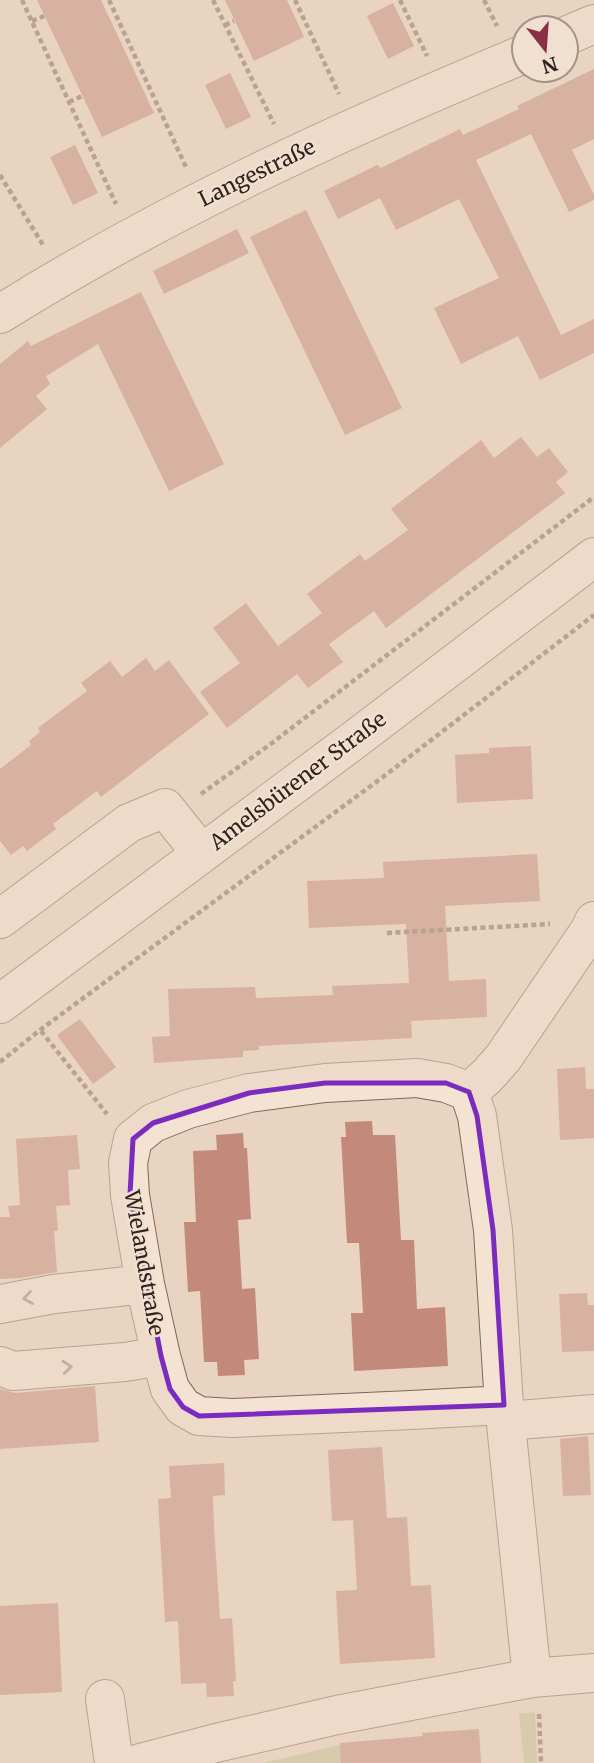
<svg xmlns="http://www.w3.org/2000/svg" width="594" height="1763" viewBox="0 0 594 1763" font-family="Merriweather,serif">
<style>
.green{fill:#c5c096}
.building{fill:#c3897a}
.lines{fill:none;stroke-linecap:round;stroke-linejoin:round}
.minor-casing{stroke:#80665a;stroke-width:40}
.path{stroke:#80665a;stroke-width:4.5;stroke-dasharray:5 3.5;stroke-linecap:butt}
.minor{stroke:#f4e3d3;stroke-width:38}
.oneway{stroke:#928278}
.marked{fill:none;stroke:#7b2cbf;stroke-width:5;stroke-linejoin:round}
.labels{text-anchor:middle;stroke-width:5;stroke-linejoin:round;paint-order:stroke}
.street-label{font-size:21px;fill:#31221d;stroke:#f1e0cf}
</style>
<rect width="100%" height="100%" fill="#e8d4c1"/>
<path class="green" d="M535 1712 537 1763H524L519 1714Z
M352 1742 356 1763H263Z"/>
<path class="building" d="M37 0H101L154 113 102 137Z
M225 0H287L304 37 254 61Z
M393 3 414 46 388 59 367 16Z
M594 69V139L572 150 594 195V200L569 212 531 134 476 160 561 335 594 319V353L540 380 518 336 461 364 434 308 499 278 459 199 396 230 380 198 338 219 324 191 377 165 381 168 460 129 463 135 519 109 517 106Z
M230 73 251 117 226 129 205 85Z
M75 145 98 193 73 205 50 157Z
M306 210 402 408 345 435 250 237Z
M237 229 249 253 164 294 153 271Z
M141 292 224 464 169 491 98 344 46 376 50 384 36 396 47 409 0 448V364L28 341 31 346Z
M521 437 537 457 549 448 568 472 556 482 565 493 386 628 374 611 329 644 343 662 308 688 297 674 227 728 200 692 240 663 213 628 246 603 278 646 322 613 307 594 360 554 365 561 408 530 391 509 481 440 494 458Z
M146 658 155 671 169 660 209 714 101 797 97 791 53 824 56 829 27 851 23 846 11 855 0 841V769L31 745 29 741 40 732 38 728 87 691 81 683 110 661 122 677Z
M531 746 533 799 457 803 455 755 489 753V748Z
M537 854 540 901 445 906 449 981 486 979 487 1017 411 1021 412 1038 259 1046V1050L243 1051V1057L154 1063 152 1037 170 1036 168 989 255 987 256 998 333 995 332 986 409 983 406 924 309 928 307 881 384 878 383 862Z
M80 1019 116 1067 93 1084 57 1035Z
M585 1067 586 1089H594V1138L560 1140 557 1069Z
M372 1121 373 1135H395L401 1240H414L417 1309 445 1307 448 1366 354 1371 351 1313H363L361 1277 359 1243H347L341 1137H346L345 1122Z
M243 1133 244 1148H247L251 1219 238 1220 242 1289 255 1288 259 1359 244 1360 245 1375 218 1376 217 1362H204L200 1291 188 1292 184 1222H196L193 1151 217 1150 216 1135Z
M77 1135 80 1169 68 1170 70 1205 56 1206 58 1231H54L57 1272 20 1278 0 1279V1217H10L8 1206 20 1205 16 1139Z
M587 1293 588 1305H594V1351L562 1352 559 1294Z
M95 1386 99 1442 0 1449V1389L15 1393Z
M588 1436 591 1495 563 1496 560 1439Z
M382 1447 387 1518 407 1517 411 1586 431 1585 435 1658 340 1664 336 1591 357 1590 353 1520 332 1521 328 1450Z
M224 1463 225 1495 213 1496 214 1527 220 1619 232 1618 236 1681H233L234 1696 207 1697 206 1683 181 1684 178 1621 165 1622 158 1499 171 1498 169 1466Z
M58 1603 62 1692 0 1695V1606Z
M479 1729 481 1763H341L340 1743 423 1736 422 1733Z"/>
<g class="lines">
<defs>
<path id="minor" d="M566 36 594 24
M0 314C168 209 342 130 524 54
M0 919 129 823 165 808 201 853
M0 1004 354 740 594 557
M469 1092 446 1083 417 1078 325 1083 249 1093 188 1109 153 1123 133 1139 128 1163 130 1195 145 1284 161 1356 170 1389 183 1407 199 1416 232 1418 411 1410 504 1405
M0 1304 54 1294 145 1284
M0 1366 13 1371 125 1362 161 1356
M506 1421 594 1414
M532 1678 504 1405 493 1230 477 1116 469 1092 487 1076 503 1058 590 930 594 921
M105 1699 114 1763
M140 1763 216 1743 337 1715 532 1678 594 1673"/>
</defs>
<use href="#minor" class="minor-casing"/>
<path class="path" d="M22 0 116 204
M109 0 186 167
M213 0 274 124
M295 0 339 94
M400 0 427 56
M484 0 497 26
M32 21 44 16
M225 25 234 21
M69 102 82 96
M0 175 43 245
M201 794 268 746 594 497
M387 933 550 924
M41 1031 107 1114
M0 1062 40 1030 383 777 594 615
M539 1714 541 1763"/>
<use href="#minor" class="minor"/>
</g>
<defs><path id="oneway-chevron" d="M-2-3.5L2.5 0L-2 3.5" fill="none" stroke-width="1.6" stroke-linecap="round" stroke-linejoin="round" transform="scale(1.75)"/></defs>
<g class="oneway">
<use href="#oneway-chevron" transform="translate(28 1298) rotate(171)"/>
<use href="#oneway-chevron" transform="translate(67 1367) rotate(-5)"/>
</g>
<path d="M0 0H594V1763H0ZM325 1083H446L469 1092 477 1116 493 1230 504 1405 199 1416 183 1407 170 1389 161 1356 130 1195 133 1139 153 1123 249 1093Z" fill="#e8d4c1" fill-opacity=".55" fill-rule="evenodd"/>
<path class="marked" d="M325 1083H446L469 1092 477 1116 493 1230 504 1405 199 1416 183 1407 170 1389 161 1356 130 1195 133 1139 153 1123 249 1093Z"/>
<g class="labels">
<g class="street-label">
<text transform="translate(257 173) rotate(-26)" y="7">Langestraße</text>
<text transform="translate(298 781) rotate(-37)" y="7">Amelsbürener Straße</text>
<text transform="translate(144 1263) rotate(80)" y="7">Wielandstraße</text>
</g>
</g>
<g transform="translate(545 49) rotate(163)"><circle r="33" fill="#f1e0cf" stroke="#a49488" stroke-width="2"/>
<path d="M0-5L12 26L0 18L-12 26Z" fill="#883145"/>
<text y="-10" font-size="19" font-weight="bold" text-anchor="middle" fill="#31221d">N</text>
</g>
</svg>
